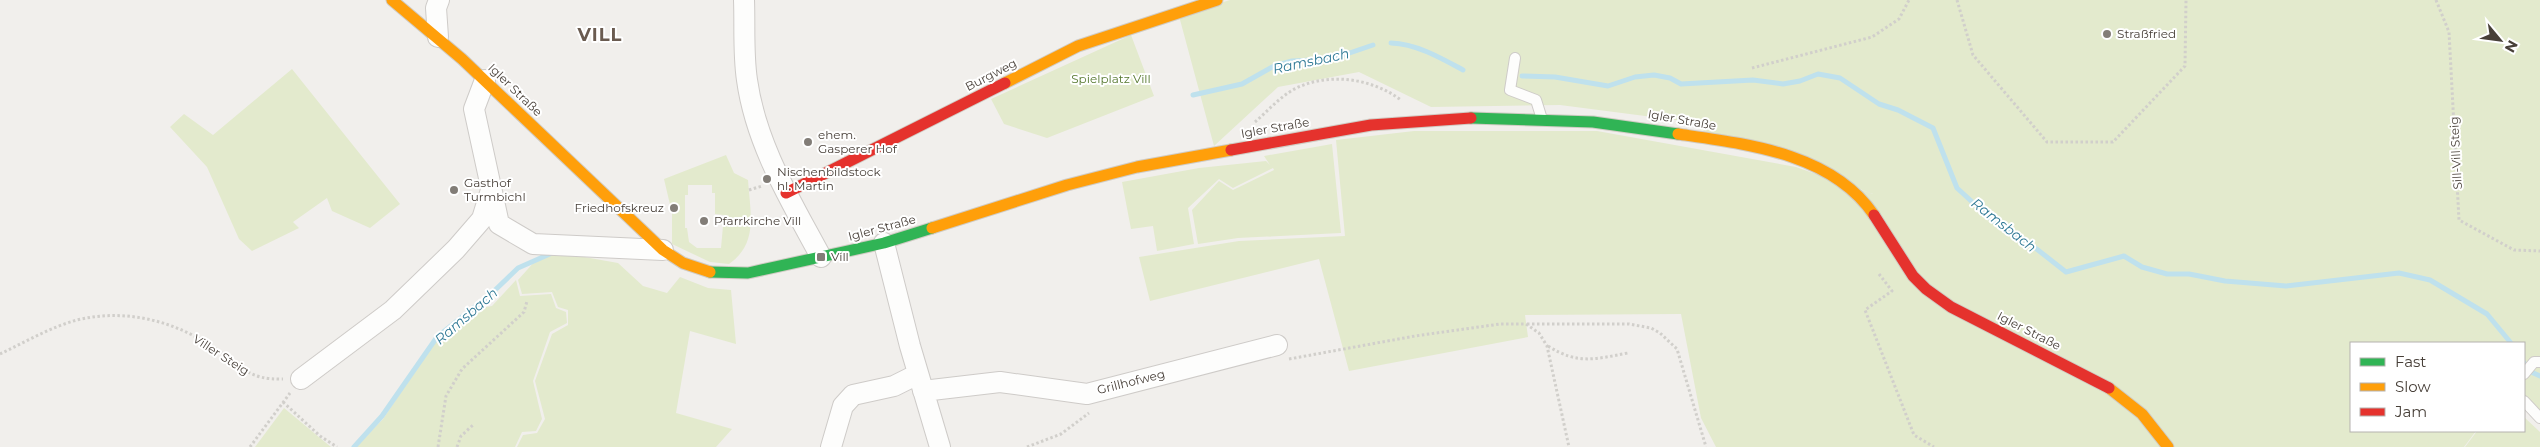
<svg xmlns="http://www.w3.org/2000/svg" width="2540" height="447" viewBox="0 0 2540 447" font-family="Montserrat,sans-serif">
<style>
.green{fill:#e3eacd;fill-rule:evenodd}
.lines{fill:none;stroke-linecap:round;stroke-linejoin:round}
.stream{stroke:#bfe1ed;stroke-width:5}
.lane-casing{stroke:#cecbc8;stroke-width:12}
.street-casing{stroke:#cecbc8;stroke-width:22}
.fast-casing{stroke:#d0cbc3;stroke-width:13}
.slow-casing{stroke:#d0cbc3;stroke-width:13}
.jam-casing{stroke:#d0cbc3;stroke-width:13}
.path{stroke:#d1cfcb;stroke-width:3;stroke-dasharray:2.5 2.5;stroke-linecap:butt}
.lane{stroke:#fdfdfc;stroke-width:10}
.street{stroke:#fdfdfc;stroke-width:20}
.fast{stroke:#30b455;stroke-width:11}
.slow{stroke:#ff9f0a;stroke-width:11}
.jam{stroke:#e5322d;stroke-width:11}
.poi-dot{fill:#827d77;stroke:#fff;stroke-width:2}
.labels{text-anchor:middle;stroke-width:4;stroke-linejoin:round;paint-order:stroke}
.poi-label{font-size:12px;fill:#473f38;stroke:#fff;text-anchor:start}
.street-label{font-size:12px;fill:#473f38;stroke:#fff}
.park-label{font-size:12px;fill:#54772d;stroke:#fff}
.water-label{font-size:14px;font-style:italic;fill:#307a96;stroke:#fff}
.district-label{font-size:18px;font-weight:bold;letter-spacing:1px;fill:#6a5b50;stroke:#fff}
</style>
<rect width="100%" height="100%" fill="#f1efec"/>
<path class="green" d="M1230 0H2540V410L2524 396V343H2351V431H2476L2464 447H1716L1701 418 1681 314 1525 315 1528 337 1349 371 1319 259 1150 301 1139 257 1239 241 1345 236 1336 140 1414 131H1597L1796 167 1873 194 1676 120 1560 105 1431 107 1359 72 1278 87 1214 146 1179 16Z
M1131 35 1154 96 1047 138 1004 124 991 99Z
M292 69 400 204 370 228 332 211 327 198 293 222 299 228 252 251 239 239 207 167 170 127 184 114 213 135Z
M1332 144 1341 233 1238 238 1198 244 1192 210 1219 181 1233 190 1274 170 1273 168 1233 188 1219 179 1188 208 1194 244 1157 251 1153 226 1131 229 1122 182 1199 168 1266 161 1270 165 1264 156Z
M726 155 734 173 748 180C750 212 759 243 729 264L710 262 672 244V213L664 179ZM688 185H712V193H715V214L724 215 721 248H697L689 242 687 228H685V195H688Z
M545 250 618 263 643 286 667 293 680 277 708 288 731 290 736 344 690 331 676 413 732 429 716 447H517L523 435 537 433 545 419 535 381 552 334 568 325V310L558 307 552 292 522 294 518 280Z
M516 280 520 296 551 294 556 308 566 312 567 323 550 332 533 381 542 419 536 431 522 432 515 447H356L383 419 434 343 481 308 492 306Z
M284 408 331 447H255Z
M2524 417 2540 432V447H2465L2477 431H2524Z"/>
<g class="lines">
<path class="stream" d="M1391 43C1417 44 1441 58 1463 70
M1522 76 1555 77 1608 86 1635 77 1654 75 1670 78 1681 84 1753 80 1783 84 1800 81 1818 74 1840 78 1879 104 1898 110 1933 128 1957 188 1993 221 2029 243 2066 272 2124 256 2142 267 2167 274H2189L2225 281 2286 286 2399 273 2430 280 2487 314 2511 343
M1193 95 1242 84 1274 66 1292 61 1332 59 1373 45
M2524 363 2529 371 2540 376
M354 447 382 416 437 337 491 294 518 268 552 253"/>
<defs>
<path id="lane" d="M1515 58 1510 90 1536 100 1541 116
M2524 374 2534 362H2540
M2524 401 2540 418"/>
<path id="street" d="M744 0C745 26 743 54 747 80 756 145 791 201 821 257
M438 37 436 8 439 0
M485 80 474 109 499 224 533 244 663 250
M884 243 910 346 940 447
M301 379 393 310 456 249 482 219 491 190
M923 391 1000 382 1087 394 1277 345
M831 447 843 406 853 395 894 386 918 374"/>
<path id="fast" d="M1471 118 1593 122 1678 134
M710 272 748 273 884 243 932 228"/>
<path id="slow" d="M392 0 462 59 663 250 683 263 710 272
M1005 83 1078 46 1217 0
M1678 134C1747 144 1832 153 1874 215
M932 228 1067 185 1137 167 1231 150
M2109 388 2142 414 2168 447"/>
<path id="jam" d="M1231 150 1371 125 1471 118
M786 193 1005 83
M1874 215 1913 276 1926 289 1951 307 2109 388"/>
</defs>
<use href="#lane" class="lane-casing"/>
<use href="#street" class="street-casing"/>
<use href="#fast" class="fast-casing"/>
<use href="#slow" class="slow-casing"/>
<use href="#jam" class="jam-casing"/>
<path class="path" d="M1957 0 1973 55 2047 142H2113L2185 66 2186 0
M2436 0 2449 32 2459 220 2514 250 2540 251
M1752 68 1872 37 1899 19 1909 0
M1255 122C1269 110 1283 93 1301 86 1333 73 1373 79 1401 100
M749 190 762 186
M1879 274 1892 291 1865 310 1914 435 1934 447
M1527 324H1629L1651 328 1660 333 1677 349 1706 447
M1548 346C1578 365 1595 359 1628 353
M0 354C25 342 51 327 77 320 126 308 175 321 216 349 243 367 248 380 283 379
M1289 359 1415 336 1500 324H1526L1539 333 1547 346 1569 447
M283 402 320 436 337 447
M250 447 290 393
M438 447 446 396 462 369 524 312 527 301
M457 447 461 436 473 425
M1027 447 1061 434 1089 413"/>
<use href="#lane" class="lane"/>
<use href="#street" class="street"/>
<use href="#fast" class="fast"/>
<use href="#slow" class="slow"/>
<use href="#jam" class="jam"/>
</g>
<g class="poi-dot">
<circle cx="2107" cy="34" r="5"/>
<circle cx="808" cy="142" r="5"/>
<circle cx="767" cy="179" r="5"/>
<circle cx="454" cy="190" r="5"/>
<circle cx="674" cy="208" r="5"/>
<circle cx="704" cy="221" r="5"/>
<rect x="816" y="252" width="10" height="10" rx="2.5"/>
</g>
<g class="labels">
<g class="poi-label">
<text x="2117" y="38">Straßfried</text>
<text x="818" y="139">ehem.<tspan x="818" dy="14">Gasperer Hof</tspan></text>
<text x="777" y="176">Nischenbildstock<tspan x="777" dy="14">hl. Martin</tspan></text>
<text x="464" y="187">Gasthof<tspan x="464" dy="14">Turmbichl</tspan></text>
<text x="664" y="212" text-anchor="end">Friedhofskreuz</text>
<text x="714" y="225">Pfarrkirche Vill</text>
<text x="831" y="261">Vill</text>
</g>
<g class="street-label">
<text transform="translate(991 75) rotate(-27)" y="4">Burgweg</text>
<text transform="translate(515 90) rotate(44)" y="4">Igler Straße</text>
<text transform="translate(1682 120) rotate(10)" y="4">Igler Straße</text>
<text transform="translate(1275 128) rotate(-10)" y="4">Igler Straße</text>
<text transform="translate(2456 153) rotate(-93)" y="4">Sill-Vill Steig</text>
<text transform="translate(882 228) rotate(-15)" y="4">Igler Straße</text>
<text transform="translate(2029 331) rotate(27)" y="4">Igler Straße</text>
<text transform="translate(221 355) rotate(33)" y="4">Viller Steig</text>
<text transform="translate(1131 382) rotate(-14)" y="4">Grillhofweg</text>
</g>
<g class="park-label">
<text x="1111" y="83">Spielplatz Vill</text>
</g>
<g class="water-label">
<text transform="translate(1311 61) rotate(-12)" y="5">Ramsbach</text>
<text transform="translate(2004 225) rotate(38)" y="5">Ramsbach</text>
<text transform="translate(466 316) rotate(-41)" y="5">Ramsbach</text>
</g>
<g class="district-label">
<text x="600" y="41">VILL</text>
</g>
</g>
<rect x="2350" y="342" width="175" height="90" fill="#ffffff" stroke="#b5b2af"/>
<rect x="2360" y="358" width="25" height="8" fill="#30b455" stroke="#b5b2af"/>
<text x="2395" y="367" font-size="15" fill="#473f38">Fast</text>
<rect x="2360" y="383" width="25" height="8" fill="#ff9f0a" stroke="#b5b2af"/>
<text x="2395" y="392" font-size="15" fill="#473f38">Slow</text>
<rect x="2360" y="408" width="25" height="8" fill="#e5322d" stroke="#b5b2af"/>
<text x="2395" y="417" font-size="15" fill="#473f38">Jam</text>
<g transform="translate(2500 40) rotate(119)" stroke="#ffffff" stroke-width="4" paint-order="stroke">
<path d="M0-4L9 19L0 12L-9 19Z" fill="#473f38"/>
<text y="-8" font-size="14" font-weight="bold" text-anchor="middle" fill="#473f38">N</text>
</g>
</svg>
